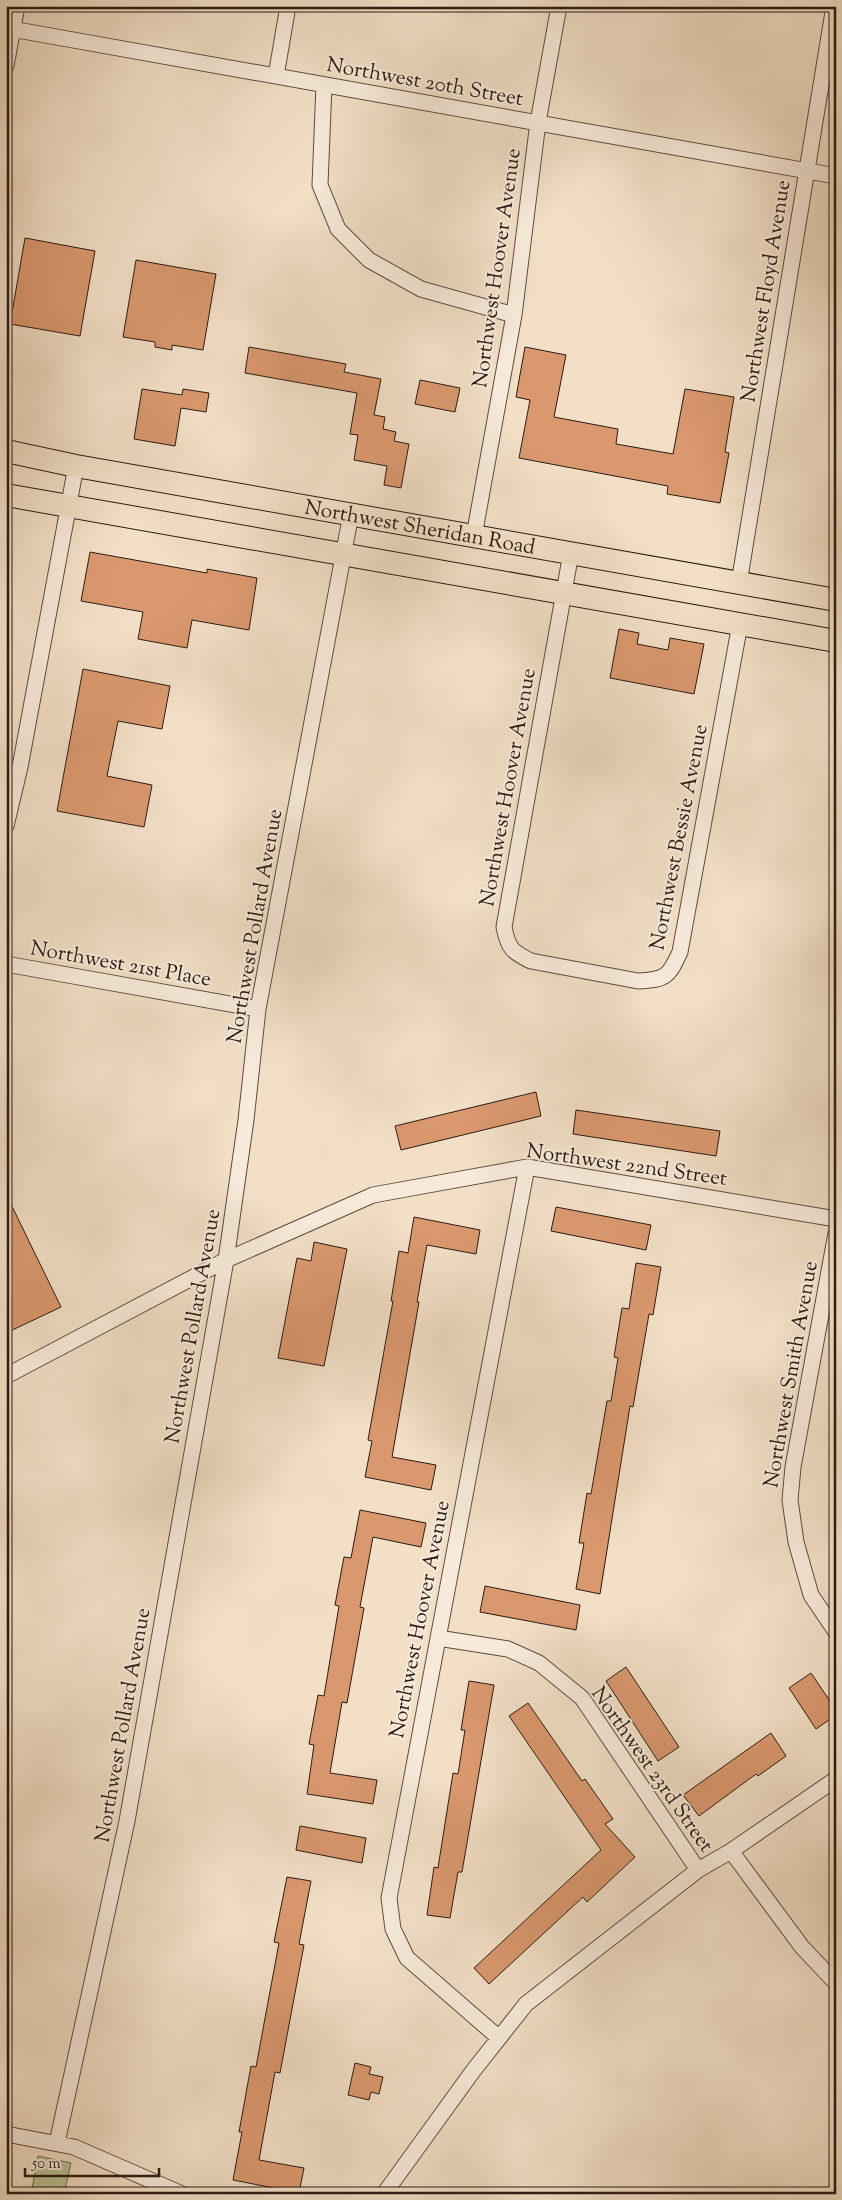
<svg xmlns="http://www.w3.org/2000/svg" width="842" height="2200" viewBox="0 0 842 2200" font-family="'Sorts Mill Goudy',serif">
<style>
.green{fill:#b8c297;stroke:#726e56}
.building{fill:#da986e;stroke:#2c1b14}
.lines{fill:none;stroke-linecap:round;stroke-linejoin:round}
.minor-casing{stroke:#5e4c40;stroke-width:17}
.primary-casing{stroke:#2c1b14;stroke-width:24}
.minor{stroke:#f7eada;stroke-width:15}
.primary{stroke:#f2dfc6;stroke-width:22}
.labels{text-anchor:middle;stroke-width:4;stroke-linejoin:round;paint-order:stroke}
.street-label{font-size:21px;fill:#2c1b14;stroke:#f7eada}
</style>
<rect width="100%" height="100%" fill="#f2dfc6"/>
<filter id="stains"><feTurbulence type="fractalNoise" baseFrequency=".004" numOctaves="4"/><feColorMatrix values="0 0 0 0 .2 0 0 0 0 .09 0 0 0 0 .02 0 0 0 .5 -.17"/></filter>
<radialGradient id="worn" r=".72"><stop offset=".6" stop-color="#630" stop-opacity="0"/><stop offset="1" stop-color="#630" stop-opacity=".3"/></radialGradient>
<path class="green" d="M38 2156 71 2163 64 2194H31Z"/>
<path class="building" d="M25 238 95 251 80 336 10 324Z
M136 260 216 274 203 350 172 345V350L155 347V342L123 337Z
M249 347 346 364 344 372 381 379 374 415 385 417 383 429 396 432 394 441 409 444 401 488 384 485 387 466 354 460 358 435 350 434 357 393 245 373Z
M525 347 566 355 554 417 618 429 616 444 673 454 685 389 734 397 725 452 729 453 720 503 667 494 668 486 519 458 530 400 516 397Z
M420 380 460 388 455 412 415 404Z
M142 389 182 395 183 389 209 393 206 412 181 408 175 446 134 439Z
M90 552 207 573V569L257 578 249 630 192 620 187 648 138 639 143 612 81 601Z
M619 629 639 633 637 644 668 650 670 638 704 644 694 694 610 678Z
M83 669 170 686 162 729 118 721 107 776 152 785 144 827 57 811Z
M536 1092 541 1116 401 1150 395 1126Z
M576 1110 720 1131 716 1156 573 1134Z
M6 1194 61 1307 6 1333Z
M556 1207 651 1225 646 1250 551 1231Z
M414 1217 480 1230 476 1254 427 1245 417 1302H419L392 1457 436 1465 431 1490 365 1477 372 1441 368 1440 393 1301H391L399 1251 408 1253Z
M314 1242 347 1249 324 1366 278 1358 297 1258 311 1261Z
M636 1263 661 1267 653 1315 649 1314 633 1407 630 1406 600 1594 576 1589 584 1543H579L587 1493 591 1494 607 1401H611L618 1358 614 1357 622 1308 629 1309Z
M360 1510 426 1523 421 1547 373 1537 360 1607 364 1608 347 1703 342 1702 330 1773 377 1780 373 1804 307 1794 314 1745 309 1744 318 1695 324 1696 339 1606 335 1605 344 1557 351 1558Z
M485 1586 580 1605 576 1630 480 1612Z
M626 1667 679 1747 658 1761 606 1681Z
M811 1673 836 1710V1715L816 1729 789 1688Z
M469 1681 494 1685 462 1872H458L450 1918 427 1915 434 1867 438 1868 453 1773 458 1774 465 1730H461Z
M528 1703 582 1781 585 1779 613 1819 605 1824 635 1857 587 1902 583 1897 489 1984 474 1968 601 1850 509 1716Z
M771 1733 786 1756 758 1776 756 1774 699 1816 683 1795Z
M300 1826 366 1838 362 1863 296 1850Z
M287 1877 311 1881 299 1944 304 1945 280 2073 275 2072 259 2160 304 2168 299 2193 233 2180 242 2132H239L251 2066 256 2067 279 1943 274 1942Z
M355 2063 371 2067 369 2074 383 2077 379 2094 371 2092 369 2100 348 2095Z"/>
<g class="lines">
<defs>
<path id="minor" d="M6 28 836 176
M6 66 17 6
M276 76 288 6
M324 85 320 185 338 229 369 260 421 289 514 315
M474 536 514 315 538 122 559 6
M571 553 504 927C508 948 512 952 531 961L638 981C666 980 669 976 680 952L740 624
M739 583 834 6
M6 826 20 767 76 466
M6 964 258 1009
M836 1233 793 1467 790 1500 796 1542 811 1595 836 1632
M6 1376 226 1260 373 1195 527 1167 836 1219
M438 1638 508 1649 539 1663 582 1698 698 1870
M731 1851 802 1947 836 1983
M499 2038 407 1958 393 1929 389 1898 527 1167
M6 2134 74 2147 182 2194
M57 2143 127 1821 226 1260 246 1120 258 1009 351 514
M384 2194 473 2071 526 2004 698 1870 731 1851 836 1779"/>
<g id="primary">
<path id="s1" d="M6 451 76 466 836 600"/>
<path d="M6 495 836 641"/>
</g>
</defs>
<use href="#minor" class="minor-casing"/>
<use href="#primary" class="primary-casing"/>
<use href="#minor" class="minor"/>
<use href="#primary" class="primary"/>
</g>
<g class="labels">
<g class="street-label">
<text transform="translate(425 81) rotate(10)" y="7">Northwest 20th Street</text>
<text transform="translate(496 268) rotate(-82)" y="7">Northwest Hoover Avenue</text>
<text transform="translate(765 291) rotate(-81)" y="7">Northwest Floyd Avenue</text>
<text dy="7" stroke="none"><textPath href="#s1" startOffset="421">Northwest Sheridan Road</textPath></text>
<text transform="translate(507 787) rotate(-80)" y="7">Northwest Hoover Avenue</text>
<text transform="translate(678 837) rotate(-79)" y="7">Northwest Bessie Avenue</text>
<text transform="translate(254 926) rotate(-80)" y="7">Northwest Pollard Avenue</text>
<text transform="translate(121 963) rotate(10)" y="7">Northwest 21st Place</text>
<text transform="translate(627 1164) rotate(8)" y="7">Northwest 22nd Street</text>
<text transform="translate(192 1326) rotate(-80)" y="7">Northwest Pollard Avenue</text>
<text transform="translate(790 1374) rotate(-80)" y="7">Northwest Smith Avenue</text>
<text transform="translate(419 1619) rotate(-79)" y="7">Northwest Hoover Avenue</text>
<text transform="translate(122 1725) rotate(-80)" y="7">Northwest Pollard Avenue</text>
<text transform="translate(653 1769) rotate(55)" y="7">Northwest 23rd Street</text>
</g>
</g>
<rect width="842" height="2200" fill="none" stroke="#f2dfc6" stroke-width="25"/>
<rect x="8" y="8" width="827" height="2185" fill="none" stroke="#2c1b14" stroke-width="2.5"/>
<rect x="12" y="12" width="817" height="2175" fill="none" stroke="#2c1b14"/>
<path d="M25 2168v8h134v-8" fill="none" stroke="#2c1b14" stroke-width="2.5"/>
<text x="32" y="2168" font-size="15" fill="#2c1b14" stroke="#f7eada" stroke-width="4" paint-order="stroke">50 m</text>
<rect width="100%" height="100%" filter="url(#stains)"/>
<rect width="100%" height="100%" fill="url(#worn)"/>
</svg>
